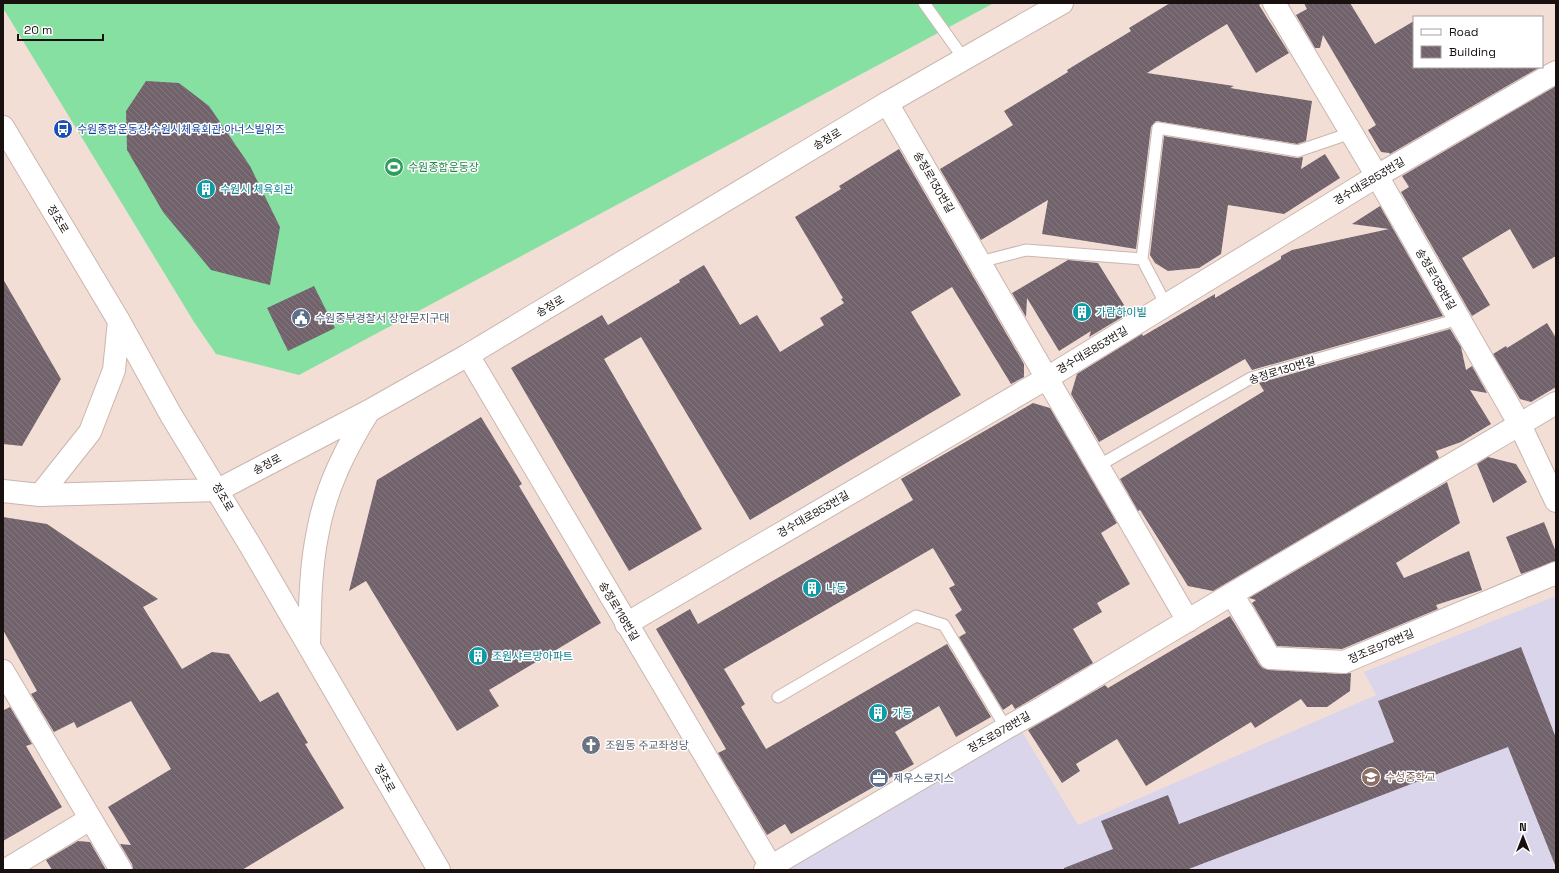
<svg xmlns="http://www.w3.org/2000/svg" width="1559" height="873" viewBox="0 0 1559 873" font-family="'Space Grotesk','Noto Sans KR',sans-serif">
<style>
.education{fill:#dbd5eb}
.pitch{fill:#85e0a2}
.building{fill:url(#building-back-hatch)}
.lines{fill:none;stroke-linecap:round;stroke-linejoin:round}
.service-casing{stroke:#cab6af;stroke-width:13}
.minor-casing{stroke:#cab6af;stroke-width:24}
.tertiary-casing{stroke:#cab6af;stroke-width:24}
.service{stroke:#fff;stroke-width:11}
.minor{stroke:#fff;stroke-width:22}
.tertiary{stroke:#fff;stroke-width:22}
.labels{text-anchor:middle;stroke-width:3;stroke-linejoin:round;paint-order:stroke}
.transit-label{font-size:11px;fill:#164399;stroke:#fff;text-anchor:start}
.street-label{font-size:11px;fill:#18110f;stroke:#fff}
.leisure-label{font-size:11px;fill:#27864d;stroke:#fff;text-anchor:start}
.culture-label{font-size:11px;fill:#0d838f;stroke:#fff;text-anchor:start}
.service-label{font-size:11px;fill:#4e5e75;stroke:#fff;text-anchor:start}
.worship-label{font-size:11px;fill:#5b616d;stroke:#fff;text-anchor:start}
.education-label{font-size:11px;fill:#785e54;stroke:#fff;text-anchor:start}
</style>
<defs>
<pattern id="building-back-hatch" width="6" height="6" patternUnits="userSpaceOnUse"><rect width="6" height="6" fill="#72626c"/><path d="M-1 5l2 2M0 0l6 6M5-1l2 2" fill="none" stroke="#84787f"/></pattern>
</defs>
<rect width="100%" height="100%" fill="#f3ded6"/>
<path class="education" d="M1556 596V870H784L1021 730 1078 825 1376 695 1364 672Z"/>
<path class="pitch" d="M3 3H994L299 375 216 354 194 322 3 8Z"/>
<path class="building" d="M1170 3H1262L1259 5 1289 53 1256 73 1227 24 1147 73 1234 86 1230 88 1312 101 1306 141 1297 144 1156 121 1151 127 1136 249 1042 234 1048 200 981 240 940 169 1013 125 1004 111 1068 72 1067 70 1131 31 1129 28Z
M1304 3H1350L1375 44 1414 21V67H1540L1390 154 1389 153 1381 152 1368 130 1376 125 1323 35 1320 48H1315L1296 15 1307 9Z
M146 81 179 83 209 106 250 166 280 227 270 285 211 270 163 212 127 150 126 111Z
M1556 86V256L1533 269 1510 229 1462 258 1490 305 1472 316 1401 192 1409 187 1402 176Z
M1164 136 1297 158 1303 157 1301 169 1325 154 1340 178 1284 214 1228 205 1221 254 1199 268 1168 271 1155 263 1150 255Z
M899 149 1024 364V377L1011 384 952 287 911 312 961 395 750 520 641 337 604 359 702 529 629 571 511 368 602 315 608 325 680 282 679 280 704 265 740 325 757 315 780 352 824 325 820 318 844 303 841 299 843 298 795 217 841 189 839 186Z
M1380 206 1443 316 1252 370 1245 359 1099 442 1071 394 1077 374 1142 334 1143 336 1215 294V298L1281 259V256L1292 250 1389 229 1352 224Z
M1068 260 1098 263 1129 313 1089 337 1091 331 1059 351 1027 298 1026 317 1012 293Z
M3 279 61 379 22 446 3 444Z
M314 286 335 328 288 351 267 308Z
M1547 323 1556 338V387L1531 402 1520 399 1493 354 1506 346 1507 348Z
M1450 329 1461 347 1466 370 1472 366 1487 393 1470 390 1491 424 1461 442 1436 451 1439 458 1213 591 1188 586 1140 510 1138 511 1120 479 1264 391 1259 383Z
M1033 403 1050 408 1117 523 1101 533 1130 584 1097 603 1102 612 1073 629 1093 663 1015 709 1012 704 1003 710 959 637 966 633 955 615 962 610 949 588 955 585 933 548 724 669 745 704 741 707 766 749 947 644 991 717 956 737 939 706 895 732 914 764 791 834 785 824 767 835 718 753 726 749 656 629 690 609 698 624 913 500 901 479Z
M481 417 522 484 519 486 601 623 489 690 499 706 457 731 366 581 349 591 377 480Z
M1488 457 1516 464 1527 482 1493 503 1477 464Z
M1447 482 1460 523 1396 563 1404 578 1469 551 1482 590 1436 605 1438 609 1342 649 1277 646 1252 603 1256 600 1249 598Z
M3 517 47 524 158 599 143 607 182 669 212 652 229 654 260 702 278 692 308 743 305 744 344 808 242 870H133L132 864 120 844 131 845 108 807 171 769 131 701 77 728 74 722 54 732 31 694 37 691 3 630Z
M1544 522 1556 552V561L1521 574 1506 537Z
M1230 616 1259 664 1263 668 1269 670 1343 674 1351 673 1350 691 1327 707H1307L1301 699 1255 728 1251 722 1146 786 1117 739 1076 764 1080 771 1062 783 1028 730 1105 685 1108 688Z
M1521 647 1556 738V864L1555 865 1508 747 1186 870H1064V868L1113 849 1101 821 1168 795 1179 824 1394 742 1378 701Z
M10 707 32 744 26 746 62 807 3 841V708L4 710Z
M78 841 90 842 106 870H52L46 860Z"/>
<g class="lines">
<defs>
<path id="service" d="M924 3 964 59
M1142 259 1158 128 1298 151 1351 133
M980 262 1026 250 1142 259 1166 305
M1098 466 1251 378 1459 319
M778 697 916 616 944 625 1006 728"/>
<path id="minor" d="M1274 3 1377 176 1520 425 1556 501
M887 103 1188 621
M468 355 773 870
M1232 594 1270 658 1344 662 1556 573
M626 624 1047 378 1377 176 1556 72
M3 671 121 870
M6 870 90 819
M765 870 1006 728 1042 708 1232 594 1556 403"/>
<path id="tertiary" d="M3 127 119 321 171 415 250 545 439 870
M3 491 40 495 218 490 369 411 468 355 887 103 1062 3
M40 495 90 432 114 370 119 321
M309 646C310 608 310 569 318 531 326 487 346 448 369 411"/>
</defs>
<use href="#service" class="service-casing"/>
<use href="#minor" class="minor-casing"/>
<use href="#tertiary" class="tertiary-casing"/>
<use href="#service" class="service"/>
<use href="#minor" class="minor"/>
<use href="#tertiary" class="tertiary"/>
</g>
<defs>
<symbol id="bus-disc" viewBox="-11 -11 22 22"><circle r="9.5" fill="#1a4fb4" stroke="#fff"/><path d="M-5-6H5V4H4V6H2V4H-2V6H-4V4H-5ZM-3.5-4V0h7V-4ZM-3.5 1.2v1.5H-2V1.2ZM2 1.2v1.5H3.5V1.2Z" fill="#fff"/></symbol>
<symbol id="stadium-disc" viewBox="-11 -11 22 22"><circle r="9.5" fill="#2e9e5b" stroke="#fff"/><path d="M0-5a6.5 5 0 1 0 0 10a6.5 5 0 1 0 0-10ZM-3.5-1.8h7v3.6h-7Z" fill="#fff"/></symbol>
<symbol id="building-disc" viewBox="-11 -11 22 22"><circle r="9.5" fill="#0f9aa8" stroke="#fff"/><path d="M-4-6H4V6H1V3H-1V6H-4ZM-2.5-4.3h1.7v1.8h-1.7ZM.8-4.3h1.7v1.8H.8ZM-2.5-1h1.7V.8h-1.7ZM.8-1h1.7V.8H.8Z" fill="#fff"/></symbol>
<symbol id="civic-disc" viewBox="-11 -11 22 22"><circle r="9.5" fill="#5c6f8a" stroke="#fff"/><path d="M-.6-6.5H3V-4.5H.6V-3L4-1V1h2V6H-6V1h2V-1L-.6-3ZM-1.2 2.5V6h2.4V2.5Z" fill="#fff"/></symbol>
<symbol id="church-disc" viewBox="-11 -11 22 22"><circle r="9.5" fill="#6b7280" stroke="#fff"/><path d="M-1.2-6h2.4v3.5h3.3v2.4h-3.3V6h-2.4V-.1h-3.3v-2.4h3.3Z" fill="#fff"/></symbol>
<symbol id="school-disc" viewBox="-11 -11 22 22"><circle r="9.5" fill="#8d6e63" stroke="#fff"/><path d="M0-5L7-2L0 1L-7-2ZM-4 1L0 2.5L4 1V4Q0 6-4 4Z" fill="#fff"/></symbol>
<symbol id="office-disc" viewBox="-11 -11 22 22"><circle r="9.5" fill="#5c6f8a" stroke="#fff"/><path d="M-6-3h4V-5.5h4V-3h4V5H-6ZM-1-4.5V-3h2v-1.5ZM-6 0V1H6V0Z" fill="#fff"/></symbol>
</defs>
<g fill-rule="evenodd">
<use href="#bus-disc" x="52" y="118" width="22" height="22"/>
<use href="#stadium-disc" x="383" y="156" width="22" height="22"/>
<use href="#building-disc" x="195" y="178" width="22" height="22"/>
<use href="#building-disc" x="1071" y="301" width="22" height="22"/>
<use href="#civic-disc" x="290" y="307" width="22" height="22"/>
<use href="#building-disc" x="801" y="577" width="22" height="22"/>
<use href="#building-disc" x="467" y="645" width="22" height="22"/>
<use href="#building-disc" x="867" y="702" width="22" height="22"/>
<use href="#church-disc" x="580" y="734" width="22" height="22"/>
<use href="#school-disc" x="1360" y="766" width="22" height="22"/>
<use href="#office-disc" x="868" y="767" width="22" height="22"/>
</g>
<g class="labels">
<g class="transit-label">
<text x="77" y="133">수원종합운동장.수원시체육회관.아너스빌위즈</text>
</g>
<g class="street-label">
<text transform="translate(827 139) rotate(-31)" y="4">송정로</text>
<text transform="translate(1369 181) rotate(-31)" y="4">경수대로853번길</text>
<text transform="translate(934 182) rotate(60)" y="4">송정로130번길</text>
<text transform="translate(58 219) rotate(59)" y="4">정조로</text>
<text transform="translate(1436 279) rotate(60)" y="4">송정로138번길</text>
<text transform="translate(550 306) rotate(-31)" y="4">송정로</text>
<text transform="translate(1092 350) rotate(-31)" y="4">경수대로853번길</text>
<text transform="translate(1282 370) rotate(-17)" y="4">송정로130번길</text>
<text transform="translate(267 464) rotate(-28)" y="4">송정로</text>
<text transform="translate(223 497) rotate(59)" y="4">정조로</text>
<text transform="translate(813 514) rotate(-30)" y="4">경수대로853번길</text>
<text transform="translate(619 611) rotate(59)" y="4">송정로118번길</text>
<text transform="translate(1381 646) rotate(-23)" y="4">정조로978번길</text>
<text transform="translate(999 732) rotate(-30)" y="4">정조로978번길</text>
<text transform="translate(385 778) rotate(60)" y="4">정조로</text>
</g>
<g class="leisure-label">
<text x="408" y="171">수원종합운동장</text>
</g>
<g class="culture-label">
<text x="220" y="193">수원시 체육회관</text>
<text x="1096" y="316">가람하이빌</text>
<text x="826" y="592">나동</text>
<text x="492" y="660">조원샤르망아파트</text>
<text x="892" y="717">가동</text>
</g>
<g class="service-label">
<text x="315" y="322">수원중부경찰서 장안문지구대</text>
<text x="893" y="782">제우스로지스</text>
</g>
<g class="worship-label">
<text x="605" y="749">조원동 주교좌성당</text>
</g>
<g class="education-label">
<text x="1385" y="781">수성중학교</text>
</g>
</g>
<rect width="1559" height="873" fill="none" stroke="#18110f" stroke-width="8"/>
<rect x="1413" y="16" width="130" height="52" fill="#ffffff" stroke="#a3a09f"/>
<rect x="1421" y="29" width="20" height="6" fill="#ffffff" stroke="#a3a09f"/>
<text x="1449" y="36" font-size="12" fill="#18110f">Road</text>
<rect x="1421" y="46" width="20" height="12" fill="url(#building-back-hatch)" stroke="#a3a09f"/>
<text x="1449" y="56" font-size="12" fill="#18110f">Building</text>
<g transform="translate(1523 837)" stroke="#ffffff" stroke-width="3" paint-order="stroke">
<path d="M0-3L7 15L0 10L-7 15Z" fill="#18110f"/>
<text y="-6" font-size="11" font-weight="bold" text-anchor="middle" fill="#18110f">N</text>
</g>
<path d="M18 34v6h85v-6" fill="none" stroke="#18110f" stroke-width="2"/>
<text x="24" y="34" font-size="12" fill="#18110f" stroke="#ffffff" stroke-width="3" paint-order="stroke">20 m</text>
</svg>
